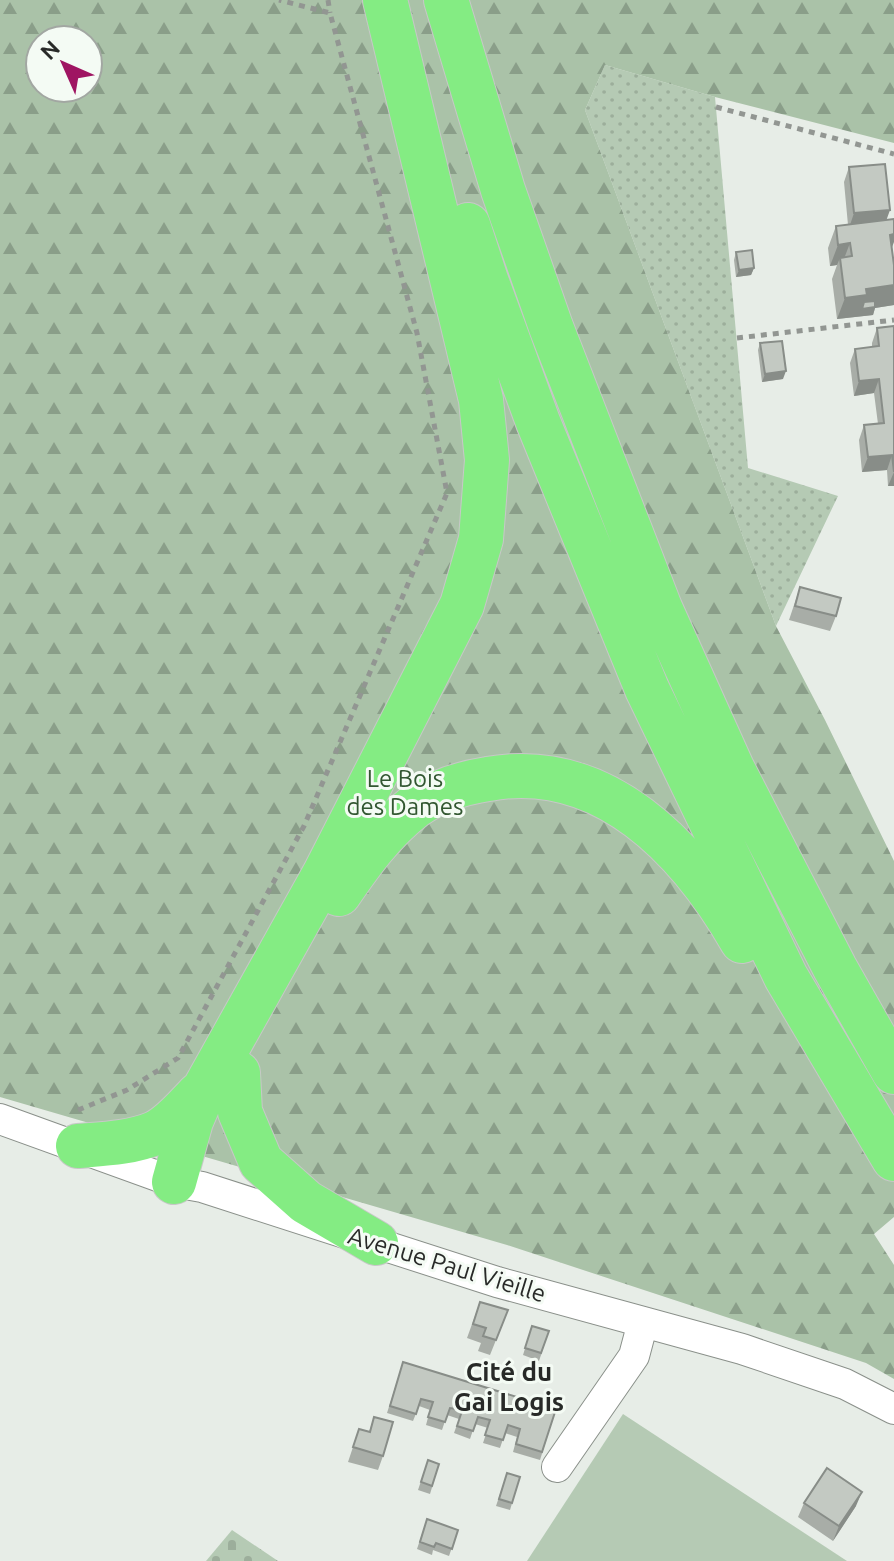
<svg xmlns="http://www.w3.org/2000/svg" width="894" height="1561" viewBox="0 0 894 1561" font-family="Ubuntu,sans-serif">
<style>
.grass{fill:url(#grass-dots)}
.forest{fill:url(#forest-firs);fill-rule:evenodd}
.cemetery{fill:url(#cemetery-stones)}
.pitch{fill:#b5cab4}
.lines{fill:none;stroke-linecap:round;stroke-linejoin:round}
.minor-casing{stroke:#8a908a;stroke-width:32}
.highway-casing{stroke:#c7c8c7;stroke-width:46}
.path{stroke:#929692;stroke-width:5;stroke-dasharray:6 6;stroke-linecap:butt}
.minor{stroke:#fff;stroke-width:30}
.highway{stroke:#84ec83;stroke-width:44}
.wall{fill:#a8ada7}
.shaded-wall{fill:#888d88}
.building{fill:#c3c9c2;stroke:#888d88;stroke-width:2}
.labels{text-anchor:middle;stroke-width:6;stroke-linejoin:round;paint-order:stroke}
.park-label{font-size:24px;fill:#325731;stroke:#f4fbf4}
.street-label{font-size:24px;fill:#282a28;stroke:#f4fbf4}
.neighbourhood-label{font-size:26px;font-weight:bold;fill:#282a28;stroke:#f4fbf4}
</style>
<defs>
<pattern id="grass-dots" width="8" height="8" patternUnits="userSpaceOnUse" patternTransform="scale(2)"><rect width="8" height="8" fill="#b5cab4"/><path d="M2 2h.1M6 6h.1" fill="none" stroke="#9cae9b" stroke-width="1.8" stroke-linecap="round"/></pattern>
<pattern id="forest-firs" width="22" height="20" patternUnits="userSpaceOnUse" patternTransform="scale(2)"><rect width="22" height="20" fill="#aac2a8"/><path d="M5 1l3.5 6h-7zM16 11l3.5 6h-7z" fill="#8a9e89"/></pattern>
<pattern id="cemetery-stones" width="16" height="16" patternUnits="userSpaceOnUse" patternTransform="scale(2)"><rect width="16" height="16" fill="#b5cab4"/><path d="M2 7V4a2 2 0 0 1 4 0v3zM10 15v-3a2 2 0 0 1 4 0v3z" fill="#9cae9b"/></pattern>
</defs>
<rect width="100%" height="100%" fill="#e7ede7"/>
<path class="grass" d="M605 65 715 97 748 468 838 496 776 626 585 110Z"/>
<path class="forest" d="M0 0H894V143L715 97 605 65 585 110 776 626 825 720 894 861V1217L874 1234 894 1265V1379L866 1363 507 1245 0 1097ZM40 40H88V88H40Z"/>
<path class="cemetery" d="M232 1530 278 1561H206Z"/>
<path class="pitch" d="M623 1414 847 1561H527Z"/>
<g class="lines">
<defs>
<path id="minor" d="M0 1119 174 1182 202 1187 497 1282 742 1349 845 1384 894 1409
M557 1467 634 1356 643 1322"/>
<path id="highway" d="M446 0 503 190 551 327 660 608 732 768 835 968 894 1072
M468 225 486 280 538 422 647 689 786 977 894 1159
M339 894C361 862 383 831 414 807 436 791 462 783 488 779 604 758 689 849 742 941
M238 1073 240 1112 261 1162 306 1202 376 1243
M78 1146C102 1144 132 1143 155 1133 172 1125 186 1107 199 1094
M174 1182 191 1121 206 1086 325 873 462 605 481 539 487 460 481 400 385 0"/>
</defs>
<use href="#minor" class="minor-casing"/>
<use href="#highway" class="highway-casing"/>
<path class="path" d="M328 0 330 13
M716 107 894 154
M737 338 894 320
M78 1110 127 1090 178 1058 304 826 447 493 417 333 330 13 279 0"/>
<use href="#minor" class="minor"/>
<use href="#highway" class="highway"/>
</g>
<path class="wall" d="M849 167 886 220 894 265V305L875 308 873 315 837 319 832 279 837 265 830 266 828 248 836 226 848 225 844 182Z
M736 252 754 268 751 275 736 277 734 260Z
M894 326V486H888L887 470 862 472 859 440 864 425 878 424 874 393 854 396 850 363 855 349 872 347V343L877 328Z
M760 343 783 379 762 382 758 350Z
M800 587 836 616 830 631 789 620Z
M480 1302 508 1310 490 1355 478 1351 481 1343 467 1338Z
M532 1326 549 1331 539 1361 523 1355Z
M403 1362 556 1409 540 1460 513 1452 517 1437 505 1433 500 1448 483 1443 488 1428 475 1424 470 1439 454 1433 459 1419 447 1415 442 1430 426 1425 430 1410 419 1406 413 1421 387 1413Z
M374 1417 383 1456 378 1470 348 1462 359 1429 369 1432Z
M428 1460 439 1464 430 1494 418 1490Z
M507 1473 520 1477 510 1510 496 1506Z
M804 1503 856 1506 833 1541 798 1517Z
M427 1519 458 1530 449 1556 433 1550 432 1555 417 1549Z"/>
<path class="shaded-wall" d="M890 210 885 224 849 228 854 213Z
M894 234V242L889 255 890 235Z
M850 243 842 264 840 258 837 265 830 266 838 245Z
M754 268 751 275 736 277 739 270Z
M894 285V305L875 308 873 315 837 319 845 298 866 289Z
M786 371 783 379 762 382 765 374Z
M879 379 874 393 854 396 859 381Z
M892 455 887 470 862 472 868 457Z
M894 472V486H888Z
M862 1492 856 1506 833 1541 839 1526Z"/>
<path class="building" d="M885 164 890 210 854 213 849 167Z
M894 219V234L890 235 894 265V285L866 289 867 295 845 298 840 258 852 256 850 243 838 245 836 226Z
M752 250 754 268 739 270 736 252Z
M875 301V307L862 309 864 302Z
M894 326V472L892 455 868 457 864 425 884 423 879 379 859 381 855 349 879 346 877 328Z
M782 341 786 371 765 374 760 343Z
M800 587 841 598 836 616 795 606Z
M480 1302 508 1310 496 1340 483 1336 486 1328 473 1324Z
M532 1326 549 1331 541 1353 525 1348Z
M403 1362 556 1409 542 1452 516 1444 520 1429 508 1425 503 1440 485 1435 490 1420 478 1417 473 1431 457 1426 462 1411 456 1409 450 1408 445 1422 428 1417 433 1402 421 1399 416 1414 390 1406Z
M374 1417 393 1422 383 1456 353 1447 359 1429 370 1432Z
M428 1460 439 1464 432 1486 421 1482Z
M827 1468 862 1492 839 1526 804 1503Z
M507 1473 520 1477 512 1503 499 1499Z
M427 1519 458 1530 452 1549 436 1543 434 1547 420 1542Z"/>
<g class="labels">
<g class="park-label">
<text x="405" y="787">Le Bois<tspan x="405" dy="28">des Dames</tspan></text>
</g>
<g class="street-label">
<text transform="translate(447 1265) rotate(17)" y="8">Avenue Paul Vieille</text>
</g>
<g class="neighbourhood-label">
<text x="509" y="1381">Cité du<tspan x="509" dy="30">Gai Logis</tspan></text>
</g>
</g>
<g transform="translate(64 64) rotate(315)"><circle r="38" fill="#f4fbf4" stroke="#a2a7a2" stroke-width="2"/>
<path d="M0-6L14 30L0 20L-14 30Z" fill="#9f1562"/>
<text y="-12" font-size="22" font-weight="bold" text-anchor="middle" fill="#282a28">N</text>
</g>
</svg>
